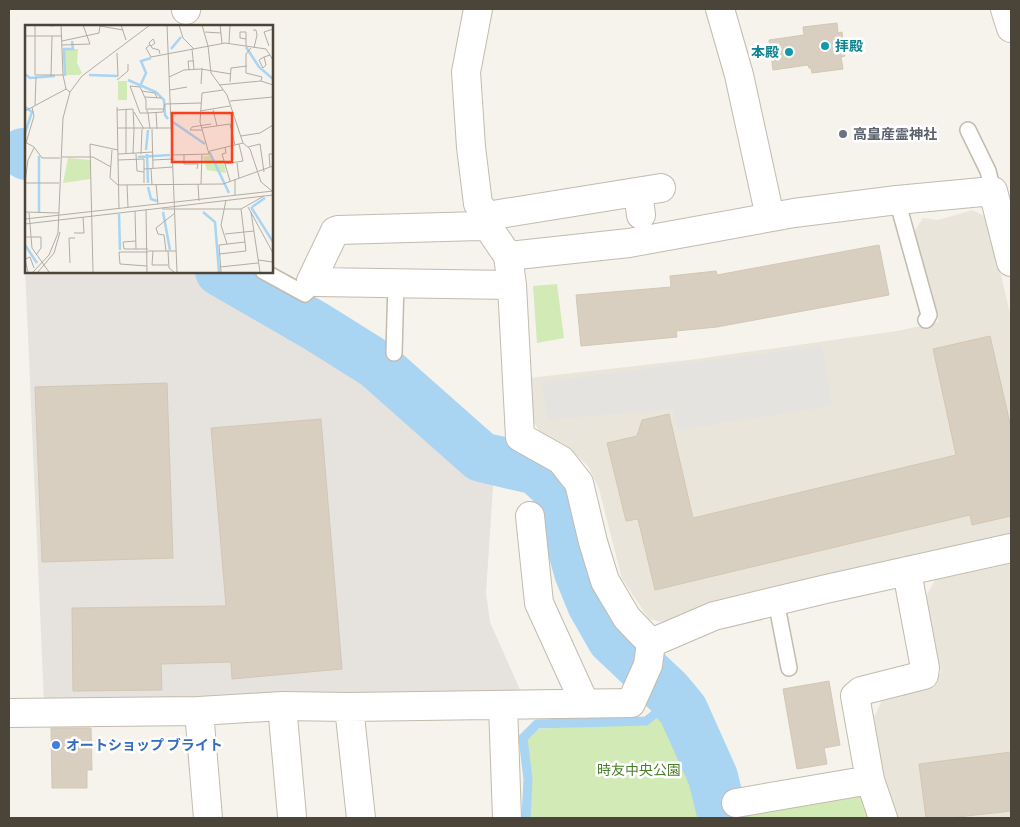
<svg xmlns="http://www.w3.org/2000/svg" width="1020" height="827" viewBox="0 0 1020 827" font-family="'PT Sans Narrow','Noto Sans JP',sans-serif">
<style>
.residential{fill:#eae5da}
.industrial{fill:#e6e2dd}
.green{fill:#d2eab5}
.parking{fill:#e5e3e0}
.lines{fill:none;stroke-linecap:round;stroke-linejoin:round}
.stream{stroke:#a9d4f2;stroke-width:9}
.river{stroke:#a9d4f2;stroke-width:50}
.building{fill:#d8cfc1;stroke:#d3c7b4}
.lane-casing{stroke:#c2bbae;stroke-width:18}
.street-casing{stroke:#c2bbae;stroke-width:30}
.lane{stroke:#fff;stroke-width:15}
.street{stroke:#fff;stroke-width:28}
.culture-dot{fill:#0f9aa8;stroke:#fff;stroke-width:2}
.worship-dot{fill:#6b7280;stroke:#fff;stroke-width:2}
.shop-dot{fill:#3f7fe0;stroke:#fff;stroke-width:2}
.labels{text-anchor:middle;stroke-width:5;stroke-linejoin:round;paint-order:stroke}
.culture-label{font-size:14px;font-weight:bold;fill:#0d838f;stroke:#fff;text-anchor:start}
.worship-label{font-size:14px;font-weight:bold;fill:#5b616d;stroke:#fff;text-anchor:start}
.shop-label{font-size:14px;font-weight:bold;fill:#366cbe;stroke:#fff;text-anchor:start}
.park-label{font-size:14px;fill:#4a7f2a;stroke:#fff}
.inset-river{fill:none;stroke:#a9d4f2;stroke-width:2.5}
.inset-road{fill:none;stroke:#b2ada4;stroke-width:1}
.view{fill:#fc3f1d;fill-opacity:0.15;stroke:#fc3f1d;stroke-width:2.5}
.inset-edge{fill:none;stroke:#4b4439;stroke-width:2.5}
</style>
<rect width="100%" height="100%" fill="#f6f3ec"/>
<path class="residential" d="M972 210 987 217 1011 317V538L811 578 696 611 670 624 649 619 622 579 599 489 588 466 565 445 540 432 531 418 529 378 697 359 897 331 939 322 914 232 923 218 938 220Z
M1011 564V818H896L881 773 874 717 882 701 930 688 941 672 925 598 935 580Z"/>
<path class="industrial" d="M25 267 26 271H190L395 388 463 463 494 473 486 593 490 622 521 692 44 703Z"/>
<path class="green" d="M557 284 564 338 537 343 533 286Z
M670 708 701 778 710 818H530L524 740 538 729 652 722Z
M863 790 872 818H722Z"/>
<path class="parking" d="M822 346 832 406 678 430 674 409 547 420 542 382Z"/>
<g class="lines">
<path class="stream" d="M526 818 528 779 523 738 537 724 646 721 659 711 671 696"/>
<path class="river" d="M23 153 26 155
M220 271 317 327 376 364 481 457 537 470 555 487 579 572 592 604 612 639 668 692 683 710 713 777 723 818"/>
</g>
<path class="building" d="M837 23 838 33 842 32 845 56 841 57 843 69 812 73 811 68H809L808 65 773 70 769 40 804 35 803 27Z
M879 245 889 295 717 327 676 331 677 337 581 346 576 295 671 287 670 276 716 271 717 275Z
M990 336 1011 428V516L972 525 970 515 655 590 638 519 626 521 607 443 637 436 642 420 669 414 693 518 956 455 933 349Z
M167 383 173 558 42 562 35 387Z
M321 419 342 669 232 679 231 662 161 664 162 690 73 691 72 608 226 606 211 428Z
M829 681 840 745 824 748 827 764 797 769 783 689Z
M51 728H91L92 770H87V788H52Z
M1011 752V811L949 818H926L919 764Z"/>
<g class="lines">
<defs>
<path id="lane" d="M968 130 988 171 993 191
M897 200 929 315 926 320
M263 271 305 294 317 282
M394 353 396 282
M776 601 789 668"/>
<path id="street" d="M186 9V10
M720 9 739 75 770 217
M1005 9 1011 28
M638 192 641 215
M508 256 629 243 794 213 897 200 993 191 1011 262
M512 285 317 282 311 281 335 231 338 230 480 226 484 221 493 215 661 188
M530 516 539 603 585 704
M651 643 714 616 826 589 1011 548
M503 705 507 818
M282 706 292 816
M349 707 361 818
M199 711 208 818
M9 713 199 711 282 706 349 707 631 703 648 665 651 643 627 618 605 581 593 542 579 483 561 460 520 437 512 285 508 256 484 221 485 213 478 204 471 147 466 72 478 9
M736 803 870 780
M883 818 870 780 855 696 861 691 924 675 925 668 907 572"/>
</defs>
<use href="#lane" class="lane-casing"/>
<use href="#street" class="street-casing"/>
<use href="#lane" class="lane"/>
<use href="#street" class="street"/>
</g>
<g class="culture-dot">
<circle cx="825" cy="46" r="5"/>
<circle cx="789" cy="52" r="5"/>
</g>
<circle class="worship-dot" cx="843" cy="134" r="5"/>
<circle class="shop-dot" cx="56" cy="745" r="5"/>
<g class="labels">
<g class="culture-label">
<text x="835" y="51">拝殿</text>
<text x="779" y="57" text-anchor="end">本殿</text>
</g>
<g class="worship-label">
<text x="853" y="139">高皇産霊神社</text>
</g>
<g class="shop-label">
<text x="66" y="750">オートショップ ブライト</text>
</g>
<g class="park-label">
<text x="639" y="775">時友中央公園</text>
</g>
</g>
<g transform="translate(25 25)">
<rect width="248" height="248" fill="#f6f3ec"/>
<path d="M39 24H53L52 38 57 48 54 50H40ZM93 56H102V75H93ZM186 130 189 136 198 135 201 148 182 145 178 132ZM43 133 65 135V154L38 158Z" fill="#d2eab5"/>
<path class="inset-river" d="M221 22 234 42 248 54M146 24 156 12M0 49 5 53 30 51M64 50 93 51M40 51 39 24H48L47 16M103 55 131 67 139 75 140 90 143 94M116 59 121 48 116 36 126 33M0 82 7 87 0 108M148 97 180 119M121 125 123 105M184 126 204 168M122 129 123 158M113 132 145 130M123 162 126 174 132 176M226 182 248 217M227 182 240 173M14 187V131M138 187 145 225M178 187 190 197 194 247M94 189 95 225M0 220 12 238"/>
<path class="inset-road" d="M96 0 101 15M142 0 152 247M154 0 158 13 169 24M177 0 183 21M195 0 197 18M10 1V50H38M25 1 36 0 38 50 41 64 45 67M75 1 98 5M228 5H231L232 10 229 23M180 7 196 8M0 11H37M37 16 74 8 75 1M204 18 205 0M37 20 65 19 58 0M125 20 121 23 126 32 200 18 241 24 248 35M126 21 130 18 128 14 124 18 125 20 126 21 127 23 134 25 135 29M183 21 186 48 202 70 218 118 214 119M221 21V7H215V13L221 14M244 21 239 7 248 4M226 23 221 29V48L237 52 236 56M167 24 169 44M92 28 93 51M239 32 241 40 238 43 234 35 239 32 245 30M164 45 163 36H169M26 51 27 11M144 52 159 45 176 44 206 49M92 55 103 46V39M205 57 206 43 222 41M176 59 177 43M194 60 236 56 248 60M145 65 162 62M117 66 130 68 132 73M120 72 136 73M205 76 248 72M10 80 11 52M92 82 94 184M122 84H138M92 85 108 84 109 104M101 85V103M188 85 192 101M0 86 41 64M175 86 205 81M109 87 119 104M131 87 132 104M93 103H146M177 103 205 99 210 120M125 104 123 88 121 84V75L115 62 105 61 115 88H123L138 87 140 79 176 78M127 104 128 143M177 105H165L167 102 186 99M216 111 235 108 248 100M0 117 9 122 17 133H35M1 118 9 91 7 82M218 118 225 124 236 157 247 166M200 122 201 128 197 129 205 156M223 122 235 119 239 147M87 125 85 153 93 160 198 159 248 141M185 126 214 119 218 136 200 139M93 129 128 127M101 129V103M108 129 109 104M111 129 112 146 119 147M116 129 117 104M147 130 184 129 175 97 177 68 198 65M159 130V139H173L172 144M37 132H68L86 142M93 135 119 134V158M128 135 147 134M212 138 214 153M245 142 244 129H248M119 144 148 142M126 144 127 160M0 157 3 135 9 123M0 158H34M131 159 133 179M173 159 174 176M176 159 177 130M102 160 103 182M210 170V154M201 175 196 200 202 219M223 182 248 228M121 184 122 247M137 184H216L239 171M110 186 111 224M0 187 34 188M226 187 235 247M4 188 7 223 24 247M0 194 248 166M0 199 248 170M49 208H59L58 192M200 209 229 206M0 212H16V223L11 230M111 216 98 217 99 224H123M123 226H151M128 226 127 240H143M141 226 139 210 133 209 131 203 150 188M143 226 144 243 149 247M194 229 221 226 216 184M233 235 248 237M45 238 44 213H50M122 241 95 239 94 227H123M195 242 233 238M3 247 0 234 5 232 9 243M8 247 24 230 33 208 38 93 45 67 57 51 125 0M13 247 29 228 35 207M68 247 65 119 93 125M196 247 194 220 220 217"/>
<path class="view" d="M147 88H207V137H147Z"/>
<rect width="248" height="248" class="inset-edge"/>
</g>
<rect width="1020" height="827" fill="none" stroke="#4b4439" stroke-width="20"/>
</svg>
